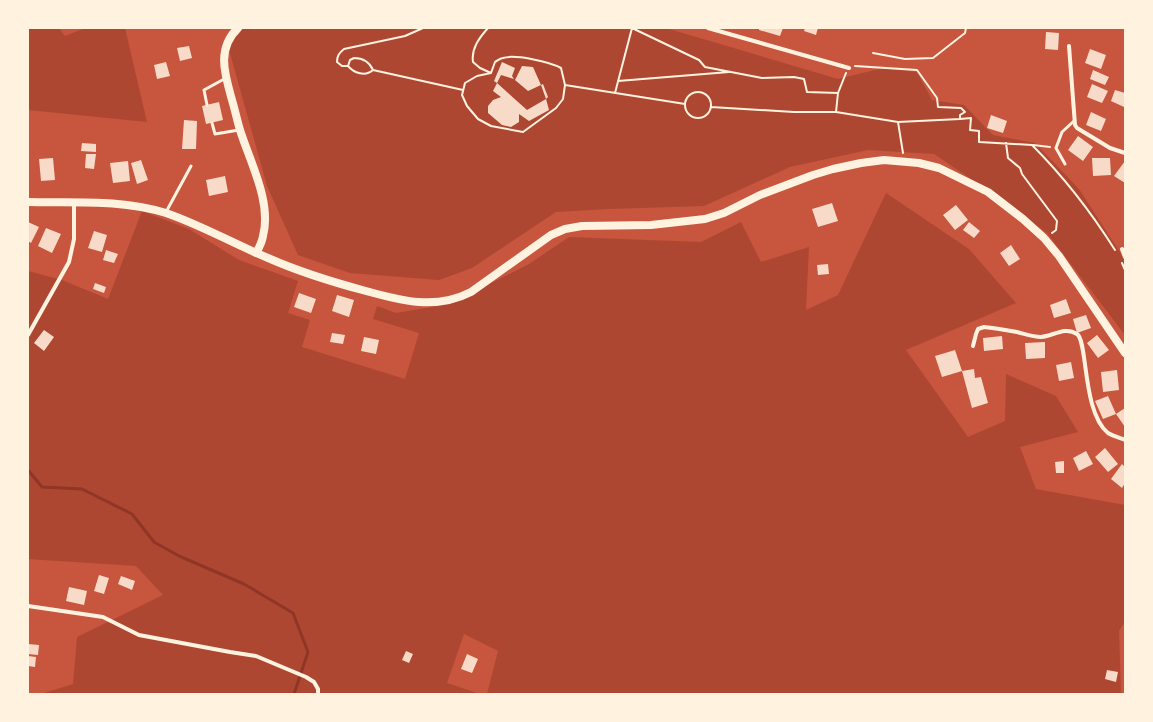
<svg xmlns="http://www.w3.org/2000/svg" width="1153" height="722" viewBox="0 0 1153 722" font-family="'Crimson Pro',serif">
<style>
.green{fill:#ae4732}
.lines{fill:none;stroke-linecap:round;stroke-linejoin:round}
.stream{stroke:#8f3625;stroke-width:3}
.building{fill:#f7dbc8}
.path{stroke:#fff3e0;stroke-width:2}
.service{stroke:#fff3e0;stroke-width:3}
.minor{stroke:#fff3e0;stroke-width:4}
.secondary{stroke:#fff3e0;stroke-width:8}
</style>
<rect width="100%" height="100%" fill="#c8553d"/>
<path class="green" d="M28 28H59L65 36 85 28H125L147 122 28 110Z
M244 28H666L838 79 883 68 917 72 932 100 964 105 993 135 1035 143 1079 189 1121 254 1125 263V335L1047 233 980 185 934 154 868 150 790 167 704 206 609 209 556 212 472 268 439 280 350 273 298 255 267 186 228 46Z
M886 193 969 249 1016 303 906 350 968 437 1005 421 1006 374 1056 396 1078 432 1020 447 1036 489 1125 505V621L1119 631 1121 694H487L498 651 464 634 447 683 480 694H41L73 684 77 637 163 595 136 566 28 559V271L62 280 108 299 142 211 189 229 239 260 298 281 288 313 310 320 302 347 405 379 419 333 373 319 377 306 396 313 450 304 529 264 569 237 701 242 741 222 761 262 809 247 806 310 838 295Z"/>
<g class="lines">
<path class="stream" d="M28 470 42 487 82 489 132 514 154 542 179 556 244 584 293 613 308 652 294 694"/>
</g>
<path class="building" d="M759 28H783L780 36 759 30Z
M805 28H818L816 35 804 31Z
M1046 32 1059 33 1058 50 1045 49Z
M189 46 192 58 180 61 177 48Z
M1090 49 1106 55 1101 69 1085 63Z
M166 62 170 76 157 79 154 65Z
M502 62 515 68 512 76 514 79 501 75 497 83 494 81Z
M522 66 533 67 541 85 543 84 548 97 546 99 541 85 528 91 515 80Z
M1093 70 1109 77 1105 85 1090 79Z
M497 83 527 110 546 99 549 110 529 121 519 114V122L511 127 502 125 488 113V106L493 100 501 97 493 91Z
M1092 84 1108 91 1102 103 1087 97Z
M1115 90 1125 93 1124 107 1111 101Z
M219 102 223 120 206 124 202 106Z
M1091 112 1106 119 1101 131 1086 125Z
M991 115 1007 121 1003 133 987 128Z
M184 120 197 121 196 149H182Z
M1078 136 1093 147 1083 161 1068 150Z
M82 143 96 144V152L81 151Z
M86 154H96L94 169 85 168Z
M53 158 55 180 41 181 39 159Z
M1092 158H1110L1111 175 1093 176Z
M141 160 148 180 137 184 131 163Z
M128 161 130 181 113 183 110 163Z
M1125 161V183L1114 176Z
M225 176 228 192 209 196 206 180Z
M832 203 838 221 818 227 812 209Z
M956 205 968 220 955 230 943 215Z
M28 222 39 227 31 243 28 241Z
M969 222 980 231 974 238 963 230Z
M46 228 61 234 52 253 38 246Z
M94 231 107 235 102 252 88 248Z
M1011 245 1020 259 1009 266 1000 253Z
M106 250 118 254 114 263 103 260Z
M828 264 829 274 818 275 817 265Z
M95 283 106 287 104 293 93 289Z
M299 293 316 299 311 313 294 307Z
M337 295 354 300 349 317 332 311Z
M1066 299 1071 313 1054 318 1050 305Z
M1086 315 1091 328 1077 333 1073 319Z
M44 330 54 337 44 351 34 343Z
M332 333 345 335 343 344 330 342Z
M1097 335 1109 350 1098 358 1087 343Z
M1002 336 1003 349 984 351 983 338Z
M364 337 379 340 376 354 361 351Z
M1045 342V358L1026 359 1025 343Z
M955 350 962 371 974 369 975 378 981 377 988 403 972 408 962 371 942 377 935 356Z
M1071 362 1074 378 1059 381 1056 365Z
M1117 370 1119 390 1103 392 1101 372Z
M1108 396 1116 414 1103 419 1095 401Z
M1125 408V427L1116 414Z
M1105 448 1118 464 1108 472 1095 457Z
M1086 451 1093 464 1079 471 1073 458Z
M1064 461V473H1056L1055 462Z
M1122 464 1125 467V483L1122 488 1111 479Z
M99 575 109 578 104 594 94 591Z
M121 576 135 581 132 590 118 584Z
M69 587 87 591 84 605 66 601Z
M28 644 39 645 38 655 28 654Z
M406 651 413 654 409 663 402 660Z
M467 654 478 659 472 673 461 669Z
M28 656 36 657 35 667 28 666Z
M1107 670 1118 672 1116 682 1105 679Z"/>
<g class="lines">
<path class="path" d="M488 28C479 38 471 49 473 62L480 68 491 73 495 62C497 61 500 58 503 58 515 54 550 62 561 68L565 85 563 99 556 108 523 132 491 126 478 119 467 106 462 95 465 83 477 76 491 73
M632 28 699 60 705 67 762 78 794 77 804 79 807 92 838 93 846 73
M873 53 905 59 933 58 965 33 966 28
M354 58C363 58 369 61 373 70 365 77 354 73 348 66L350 60Z
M348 66H342L337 62C337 56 339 53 344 49L405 36 423 28
M855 66 917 70 937 98 938 107 961 108 965 112 960 115V119L971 118 970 130 979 131V142L1032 145C1064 177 1091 212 1115 250
M373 70 463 90
M618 81 729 72
M565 85 685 104
M685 105a13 13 0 1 1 26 0a13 13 0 1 1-26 0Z
M615 93 632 28
M711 107 794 112H836L838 93
M836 112 898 122 903 153
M898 122 960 119
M1006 143 1008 158 1020 168 1022 174 1057 221 1056 230 1052 233
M1033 145 1050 147
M1122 263 1125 270"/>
<path class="service" d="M207 105 204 90 226 78
M212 123 215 134 239 130
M1065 164 1056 148 1062 132 1074 121
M166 212 191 166"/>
<path class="minor" d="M708 28 849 68
M1069 46 1075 125 1077 128 1110 148 1125 153
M1122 249 1125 257
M28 335 69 262 74 239V203
M973 346 976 334 978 329 984 327C995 328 1006 330 1017 332 1025 334 1033 337 1041 337 1053 336 1065 326 1077 334 1088 341 1082 412 1108 433 1113 436 1120 438 1125 440
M28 606 103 617 139 635 230 652 256 656 306 677 314 682 318 689V694"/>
<path class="secondary" d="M238 28C216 49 225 75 232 100 235 110 237 120 240 130 250 162 272 202 263 236 262 242 259 248 256 253
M28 202C74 203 121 199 166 213 201 225 234 244 268 258 300 272 332 282 366 291 402 301 436 310 471 292L551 235 565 229 582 226 651 225 705 219 724 213 760 195 813 175 833 169 861 163 884 160 919 163 939 168 988 192 1023 219 1044 238 1059 256 1125 353"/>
</g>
<rect width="1153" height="722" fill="none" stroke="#fff3e0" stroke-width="58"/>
</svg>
